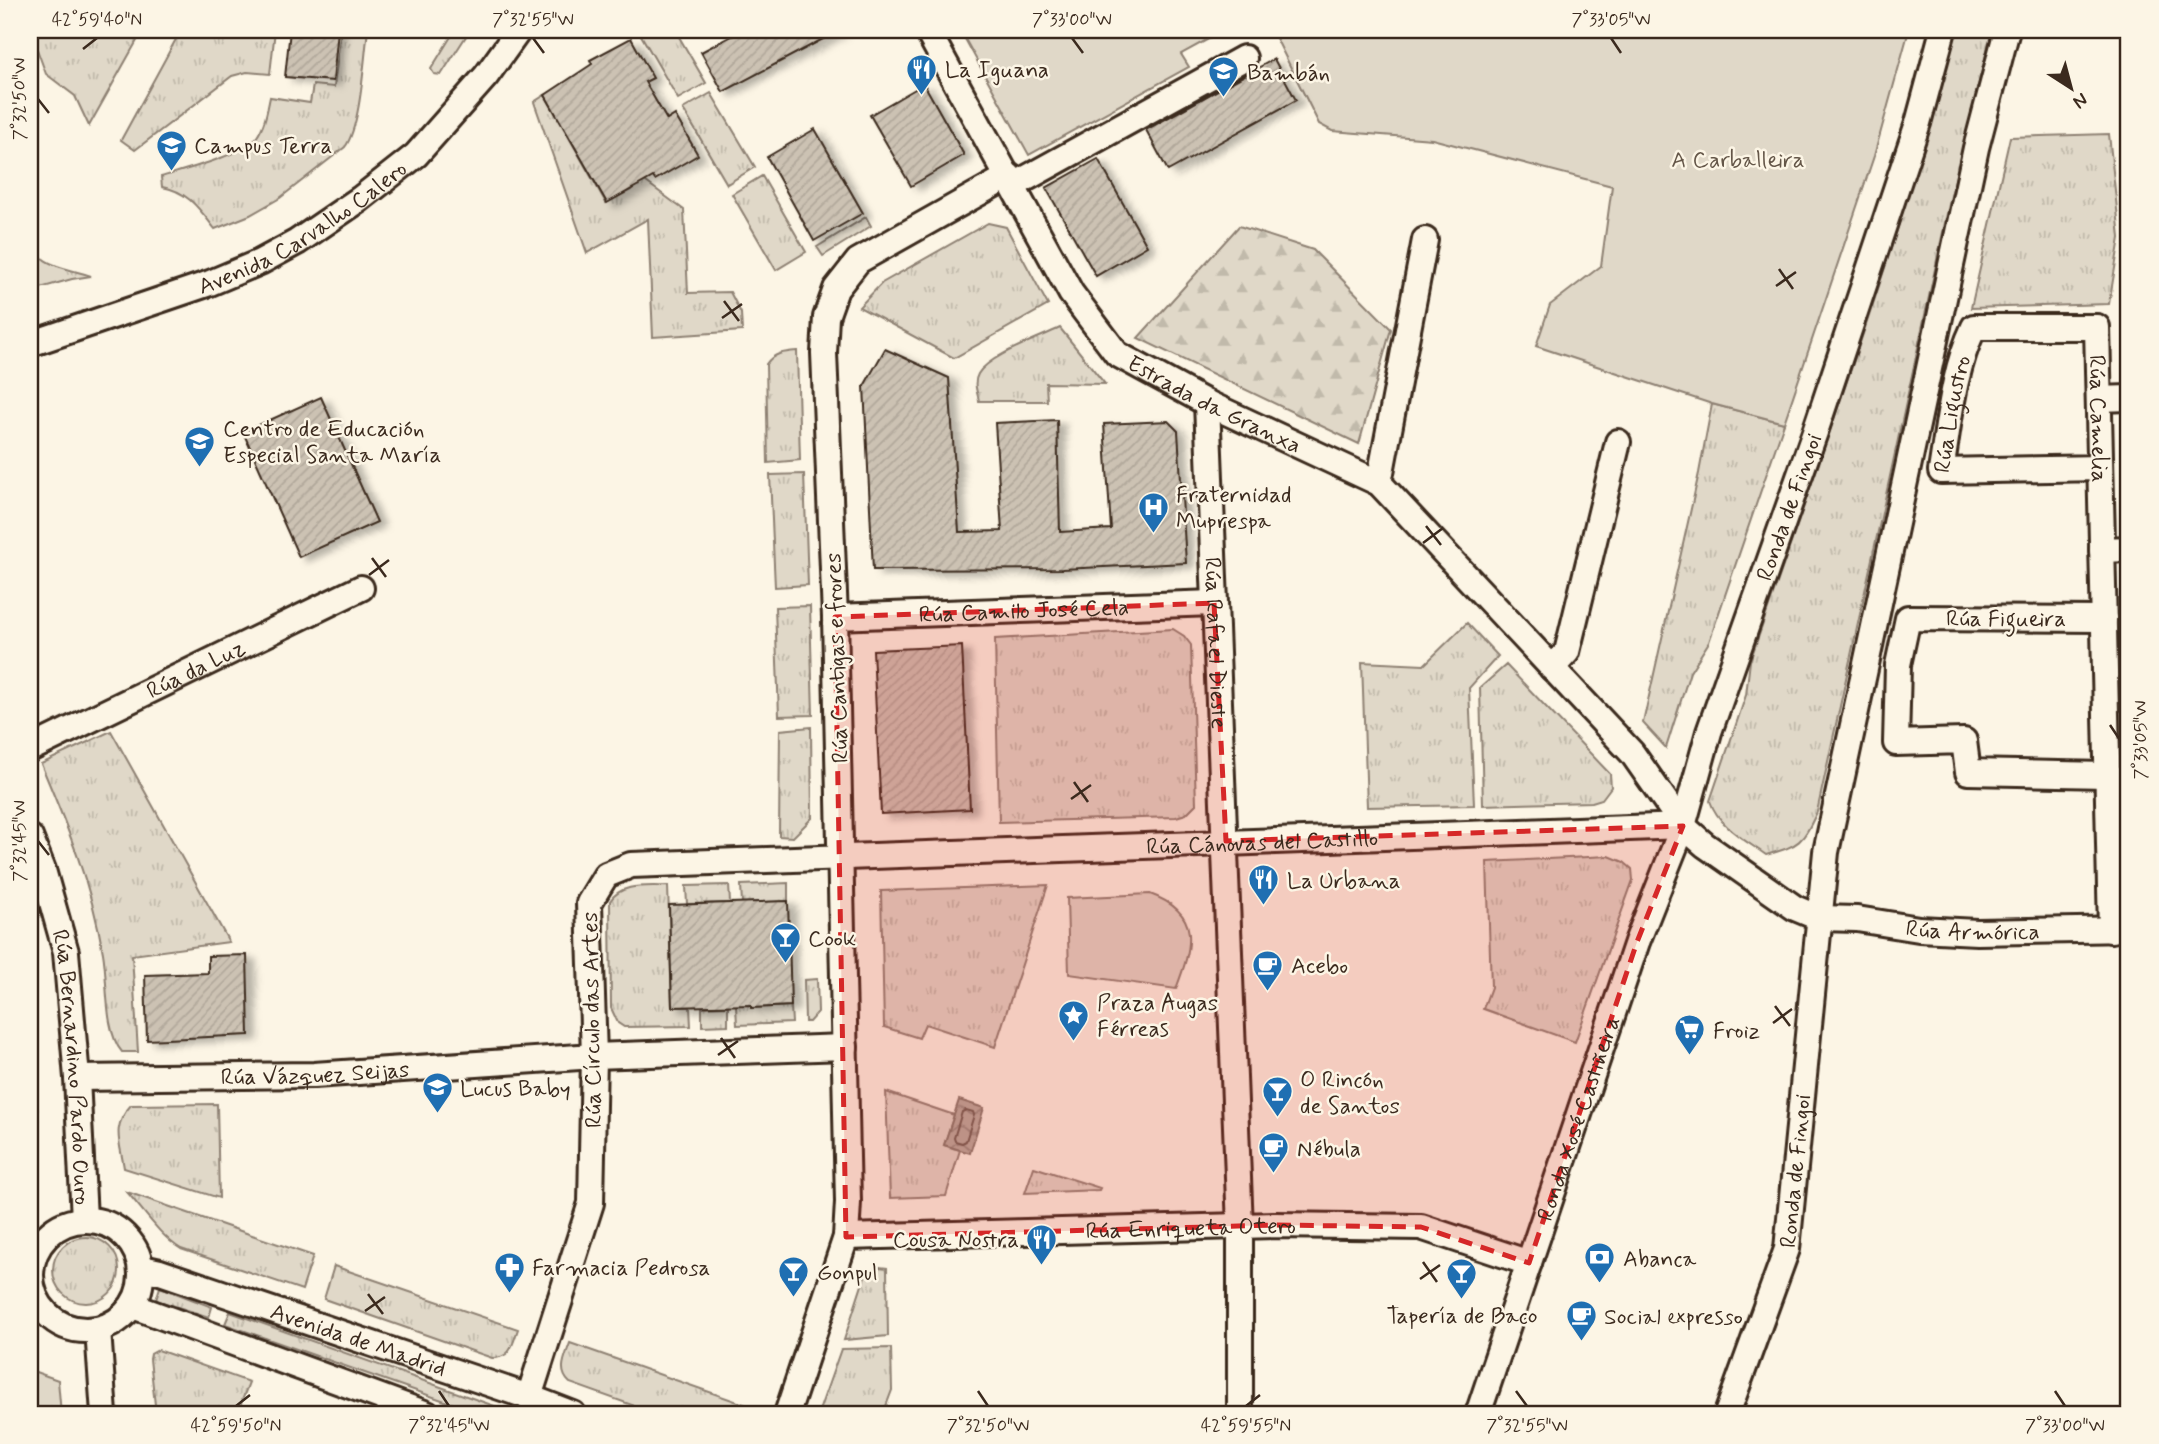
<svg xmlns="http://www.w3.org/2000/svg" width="2159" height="1444" viewBox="0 0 2159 1444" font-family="Mynerve,sans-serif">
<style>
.grass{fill:url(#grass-tufts);stroke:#8e8173;stroke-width:2}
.forest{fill:url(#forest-firs);stroke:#8e8173;stroke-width:2}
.park{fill:#e0d8c8;stroke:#8e8173;stroke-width:2}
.water{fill:url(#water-waves);stroke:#85796b;stroke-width:2}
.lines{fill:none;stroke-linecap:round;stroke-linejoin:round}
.shore{stroke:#6d5e51;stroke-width:2}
.building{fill:url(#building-hatch);stroke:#3b2a1e;stroke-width:2;filter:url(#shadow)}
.minor-casing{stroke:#3b2a1e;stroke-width:30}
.minor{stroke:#fcf5e5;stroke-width:24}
.marked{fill:#d62828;fill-opacity:0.2;stroke:#d62828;stroke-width:5;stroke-dasharray:14 9;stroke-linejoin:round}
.ticks{fill:none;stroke:#3b2a1e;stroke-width:2.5}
.labels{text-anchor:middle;stroke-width:5;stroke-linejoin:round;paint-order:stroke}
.poi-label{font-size:23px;fill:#3b2a1e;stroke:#fcf5e5;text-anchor:start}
.park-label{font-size:23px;fill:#645648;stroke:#fcf5e5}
.street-label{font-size:23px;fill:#3b2a1e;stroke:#fcf5e5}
.neatline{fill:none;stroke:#3b2a1e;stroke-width:2.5}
.ticks-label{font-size:18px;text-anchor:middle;fill:#3b2a1e}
</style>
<defs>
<pattern id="grass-tufts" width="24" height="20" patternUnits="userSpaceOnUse" patternTransform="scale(1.75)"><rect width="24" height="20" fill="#e0d8c8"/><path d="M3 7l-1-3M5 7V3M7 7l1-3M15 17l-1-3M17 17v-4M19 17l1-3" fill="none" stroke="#c1baab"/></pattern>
<pattern id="forest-firs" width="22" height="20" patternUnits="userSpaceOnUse" patternTransform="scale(1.75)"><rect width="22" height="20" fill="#e0d8c8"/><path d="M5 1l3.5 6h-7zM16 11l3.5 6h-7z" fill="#c1baab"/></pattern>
<pattern id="water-waves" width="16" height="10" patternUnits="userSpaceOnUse" patternTransform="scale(1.75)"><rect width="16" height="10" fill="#b7ad9e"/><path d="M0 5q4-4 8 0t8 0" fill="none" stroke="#968d80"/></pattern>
<pattern id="building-hatch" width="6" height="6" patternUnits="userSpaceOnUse" patternTransform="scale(1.75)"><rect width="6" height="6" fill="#ccc2b3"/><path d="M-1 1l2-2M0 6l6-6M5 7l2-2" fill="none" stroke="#b0a79a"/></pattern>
<filter id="shadow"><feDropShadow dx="8" dy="4.5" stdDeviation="3.5" flood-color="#0004"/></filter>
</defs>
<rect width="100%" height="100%" fill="#fcf5e5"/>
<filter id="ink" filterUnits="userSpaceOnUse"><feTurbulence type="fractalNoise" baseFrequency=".0143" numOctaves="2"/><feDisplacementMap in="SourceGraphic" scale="14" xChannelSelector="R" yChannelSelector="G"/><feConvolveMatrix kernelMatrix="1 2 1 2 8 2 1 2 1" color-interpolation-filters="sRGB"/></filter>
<g filter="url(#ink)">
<path class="grass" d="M30 30H143L89 126 75 96 46 74Z
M181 30H275L270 74 247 72 232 76 135 150 121 140Z
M341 30H368C364 58 361 126 345 147L280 198 250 215 215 229C200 210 188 191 162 187L161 177C183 170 243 155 256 138 265 126 267 111 270 97L310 103 313 85 334 87Z
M455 30H470L441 75 434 74 431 69Z
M638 30H675L706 83 678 99Z
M1956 30H1992L1950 200 1817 812C1802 843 1801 845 1766 855 1745 840 1719 827 1710 801L1746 695 1750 661C1822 452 1899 243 1956 30Z
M711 93 755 167 727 184 683 109Z
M545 95 606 203 631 190 638 176 684 210 688 293 730 292 741 313 742 331 653 337 648 219 587 253 534 102Z
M2109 134 2120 238 2109 304 1971 308 2010 137Z
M762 176 806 252 776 270 732 194Z
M866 217 871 226 823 256 817 247Z
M988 223 1006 227 1048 305 954 358 859 307 882 283Z
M30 235C35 268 66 267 91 276L72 279 30 291Z
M1060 328 1105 384 1046 383 1047 401H979C977 391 973 383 978 374 989 355 1040 338 1060 328Z
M797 351 800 460 768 463 766 364C774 353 784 352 797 351Z
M1712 404 1784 423 1709 642 1690 672 1666 748 1643 723 1699 473Z
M804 474 808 585 775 587 770 475Z
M810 606 813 715 779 716 775 607Z
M1467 623 1498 656 1469 688 1474 805 1367 807 1362 662 1424 665Z
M1173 629 1184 636 1191 645 1196 804 1186 814 1176 817 999 822 995 639Z
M1506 665 1610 774 1611 787 1602 799 1592 802 1483 805 1480 688Z
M811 727 812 818 793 837 779 836 780 730Z
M111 731 229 942 132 955 138 1052H122C104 1032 108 980 103 953 92 886 67 826 41 764Z
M1609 856 1624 862 1632 869 1633 880 1575 1042 1483 1009 1491 987 1487 862Z
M788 883V901L742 903 741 885Z
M729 885 730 903 687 904 686 886Z
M1048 885 995 1047 925 1024 919 1038 884 1027 881 891Z
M668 886 672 1007H690L691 1026 624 1027 618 1023 611 1008 610 901C622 882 648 887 668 886Z
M817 979 818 1012 809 1022H805L804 980Z
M736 1005H751L752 1008 791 1006 792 1023 737 1025Z
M728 1006V1025L702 1026V1007Z
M30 1021 40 1143 37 1168 30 1176Z
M886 1092 954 1115 944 1145 960 1150 946 1196 890 1198Z
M217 1104 219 1198 124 1168C120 1142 111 1127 131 1105Z
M1034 1167 1100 1188 1099 1190 1025 1193Z
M127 1192 313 1256 302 1290 181 1249C161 1237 143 1210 127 1192Z
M53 1270a33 33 0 1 1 66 0a33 33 0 1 1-66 0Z
M334 1266 518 1329C512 1346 511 1358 492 1358L324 1299Z
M879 1267 887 1268 888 1336 844 1340 865 1276Z
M160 1287 212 1307 209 1317 156 1300Z
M230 1312 517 1414H482L225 1324Z
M570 1343 758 1409 755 1414H657L570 1383C557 1371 565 1358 570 1343Z
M891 1348 892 1390 883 1414H828L819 1411 841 1349Z
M158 1350 249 1382 237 1414H156L150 1359 151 1354Z
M30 1370 58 1380 61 1414H30Z"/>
<path class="forest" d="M1239 226 1313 250 1391 329 1359 444 1138 338Z"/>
<path class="park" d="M981 30H1225L1181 54 1189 67 1029 155 965 39Z
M1278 30H1909L1874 156 1784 423 1712 404 1536 346 1550 305 1601 266 1612 186 1432 139 1332 131 1319 124 1273 32Z
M1150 894C1203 913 1192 947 1176 989L1069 974 1067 898Z"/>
<path class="water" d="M959 1100 984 1108 970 1153 944 1145Z"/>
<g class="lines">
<path class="shore" d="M966 1110 973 1112 974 1115 966 1141 962 1143 955 1141 954 1138 962 1112Z"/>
</g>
<path class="building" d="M290 30H338L333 81 285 77Z
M743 30H840L723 92 701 52Z
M631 38 653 78 645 82 667 120 675 115 698 155 655 180 653 177 607 203 545 95 592 64 590 60Z
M1274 59 1296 100 1168 171 1146 130Z
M924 84 964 155 911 186 870 115Z
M815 129 863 213 814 241 767 157Z
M1098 159 1147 246 1096 276 1046 188Z
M885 349 949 378 959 532 1002 531 995 423 1057 420 1060 532 1111 529 1104 424 1168 421 1178 431 1186 563 1062 569 873 570 864 386Z
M321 397 377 522 299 557 243 432Z
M962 646 970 809 881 814 873 650Z
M788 901 791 1006 751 1008V1005L672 1007 669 905Z
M247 955 249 1035 147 1040 145 975 208 973V956Z"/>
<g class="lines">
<defs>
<g id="minor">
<path id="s1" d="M927 30 1071 293 1117 354 1207 403 1379 483 1632 753 1683 826 1705 845 1795 908 1819 918 1857 919 1919 929 1977 932 2129 929"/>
<path d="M1014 185 1244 58"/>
<path id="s2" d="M30 344 210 283 260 262 297 242 360 199 416 155 486 76 519 30"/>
<path d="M2099 399 2129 398"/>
<path id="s3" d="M1207 403 1240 1227V1414"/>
<path id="s4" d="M2100 468 1941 471C1949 423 1953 371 1974 327H2097L2111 930"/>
<path d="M1379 483 1425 240"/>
<path d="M2102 550 2129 549"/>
<path id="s5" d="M835 617 1214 603"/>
<path d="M2104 619 1908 618 1898 665 1896 743 1964 741 1968 772 2106 775"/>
<path d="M1552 668 1567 652 1618 442"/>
<path id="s6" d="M30 749 361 588"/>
<path id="s7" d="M30 837 43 870 66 952 77 1078 84 1219"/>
<path id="s8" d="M77 1078 314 1075 594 1056 845 1047"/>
<circle cx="86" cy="1275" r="55"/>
<path id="s9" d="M846 1237 1275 1225 1421 1227 1529 1263"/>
<path id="s10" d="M142 1268 160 1272 529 1397 573 1414"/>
<path d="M133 1306 427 1414"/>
<path d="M98 1330 104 1414"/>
<path id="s11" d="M529 1397 591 1203 594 1056 589 903 606 875 631 865 1683 826"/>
<path d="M787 1414 846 1237 848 1202 835 617 824 353 826 317 836 289 858 261 1009 176"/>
<path id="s12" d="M1478 1414 1637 942 1683 826 1709 732 1815 432 1918 123 1943 30"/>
<path id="s13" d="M1727 1414 1787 1249 1826 852 1976 148 2007 30"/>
</g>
</defs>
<use href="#minor" class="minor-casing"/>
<use href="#minor" class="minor"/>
</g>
</g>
<path class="marked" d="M1214 603 1226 841 1683 826 1637 942 1529 1263 1421 1227 1275 1225 846 1237 835 617Z"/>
<path class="ticks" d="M533 38 544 53M1072 38 1083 53M1611 38 1621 53M83 49 97 38M38 99 49 113M1779 269 1793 289M1776 286 1796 272M724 301 739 321M722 318 742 304M1426 526 1441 545M1423 543 1443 528M372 558 386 577M369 575 389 560M2110 725 2120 740M1074 782 1088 802M1071 799 1091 785M38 841 49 855M1775 1006 1790 1026M1773 1023 1792 1009M721 1038 735 1058M718 1055 738 1041M1423 1262 1437 1282M1420 1279 1440 1265M368 1294 383 1314M365 1311 385 1297M439 1391 449 1406M978 1391 988 1406M1516 1391 1527 1406M2055 1391 2065 1406M236 1406 250 1395M1246 1406 1260 1395"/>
<defs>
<symbol id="restaurant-pin" viewBox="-11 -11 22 30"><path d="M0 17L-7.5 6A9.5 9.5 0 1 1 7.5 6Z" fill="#1f6fb2" stroke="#fcf5e5"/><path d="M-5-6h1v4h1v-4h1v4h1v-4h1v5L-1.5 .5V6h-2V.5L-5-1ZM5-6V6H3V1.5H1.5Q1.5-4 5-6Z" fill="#fff"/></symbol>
<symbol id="school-pin" viewBox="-11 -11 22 30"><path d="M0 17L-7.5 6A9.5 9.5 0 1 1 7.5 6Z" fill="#1f6fb2" stroke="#fcf5e5"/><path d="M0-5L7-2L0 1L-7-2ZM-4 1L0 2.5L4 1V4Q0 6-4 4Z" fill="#fff"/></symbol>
<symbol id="university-pin" viewBox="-11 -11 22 30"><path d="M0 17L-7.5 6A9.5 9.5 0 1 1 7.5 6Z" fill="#1f6fb2" stroke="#fcf5e5"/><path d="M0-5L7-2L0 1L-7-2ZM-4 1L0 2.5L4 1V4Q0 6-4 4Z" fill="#fff"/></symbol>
<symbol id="hospital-pin" viewBox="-11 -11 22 30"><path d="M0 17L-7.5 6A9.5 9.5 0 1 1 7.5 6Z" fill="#1f6fb2" stroke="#fcf5e5"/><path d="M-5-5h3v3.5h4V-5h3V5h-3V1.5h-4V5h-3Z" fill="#fff"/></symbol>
<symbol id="bar-pin" viewBox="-11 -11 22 30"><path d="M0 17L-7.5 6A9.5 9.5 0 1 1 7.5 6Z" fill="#1f6fb2" stroke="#fcf5e5"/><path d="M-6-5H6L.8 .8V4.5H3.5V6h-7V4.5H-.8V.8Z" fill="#fff"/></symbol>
<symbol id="cafe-pin" viewBox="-11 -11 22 30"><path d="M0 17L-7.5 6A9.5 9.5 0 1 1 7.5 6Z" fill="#1f6fb2" stroke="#fcf5e5"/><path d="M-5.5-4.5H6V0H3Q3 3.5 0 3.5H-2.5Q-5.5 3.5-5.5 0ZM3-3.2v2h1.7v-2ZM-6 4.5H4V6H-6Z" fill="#fff"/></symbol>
<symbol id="sight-pin" viewBox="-11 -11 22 30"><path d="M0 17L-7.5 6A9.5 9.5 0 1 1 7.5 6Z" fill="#1f6fb2" stroke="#fcf5e5"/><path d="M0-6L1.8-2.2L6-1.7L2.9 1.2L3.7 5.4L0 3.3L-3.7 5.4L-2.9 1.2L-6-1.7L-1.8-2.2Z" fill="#fff"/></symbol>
<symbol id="supermarket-pin" viewBox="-11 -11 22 30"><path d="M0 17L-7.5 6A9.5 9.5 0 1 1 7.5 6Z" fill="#1f6fb2" stroke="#fcf5e5"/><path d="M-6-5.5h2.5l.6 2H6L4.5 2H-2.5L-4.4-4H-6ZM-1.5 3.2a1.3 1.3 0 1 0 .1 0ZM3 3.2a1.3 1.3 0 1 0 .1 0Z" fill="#fff"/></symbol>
<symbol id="bank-pin" viewBox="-11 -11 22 30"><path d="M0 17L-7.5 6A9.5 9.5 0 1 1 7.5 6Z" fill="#1f6fb2" stroke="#fcf5e5"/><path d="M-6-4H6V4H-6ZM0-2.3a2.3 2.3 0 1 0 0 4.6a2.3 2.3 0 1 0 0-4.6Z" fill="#fff"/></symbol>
<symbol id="pharmacy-pin" viewBox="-11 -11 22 30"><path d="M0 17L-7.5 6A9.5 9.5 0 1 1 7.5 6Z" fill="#1f6fb2" stroke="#fcf5e5"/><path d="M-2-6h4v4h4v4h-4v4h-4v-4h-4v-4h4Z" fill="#fff"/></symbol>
</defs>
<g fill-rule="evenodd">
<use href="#restaurant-pin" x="904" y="52" width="35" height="47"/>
<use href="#school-pin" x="1206" y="54" width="35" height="47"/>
<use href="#university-pin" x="154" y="128" width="35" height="47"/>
<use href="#school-pin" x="182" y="424" width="35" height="47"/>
<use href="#hospital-pin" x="1136" y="490" width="35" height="47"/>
<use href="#restaurant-pin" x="1246" y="862" width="35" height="47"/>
<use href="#bar-pin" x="768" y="920" width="35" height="47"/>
<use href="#cafe-pin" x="1250" y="948" width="35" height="47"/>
<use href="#sight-pin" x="1056" y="998" width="35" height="47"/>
<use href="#supermarket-pin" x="1672" y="1012" width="35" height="47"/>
<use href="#school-pin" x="420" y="1070" width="35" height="47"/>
<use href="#bar-pin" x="1260" y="1074" width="35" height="47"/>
<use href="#cafe-pin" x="1256" y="1130" width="35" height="47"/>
<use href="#restaurant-pin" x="1024" y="1222" width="35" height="47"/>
<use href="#bank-pin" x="1582" y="1240" width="35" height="47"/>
<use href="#pharmacy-pin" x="492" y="1250" width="35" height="47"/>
<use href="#bar-pin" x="776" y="1254" width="35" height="47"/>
<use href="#bar-pin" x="1444" y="1256" width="35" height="47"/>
<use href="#cafe-pin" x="1564" y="1298" width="35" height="47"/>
</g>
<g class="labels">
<g class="poi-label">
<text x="945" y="77">La Iguana</text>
<text x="1247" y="80">Bambán</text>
<text x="194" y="153">Campus Terra</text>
<text x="223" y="436">Centro de Educación<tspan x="223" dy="26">Especial Santa María</tspan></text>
<text x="1176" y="502">Fraternidad<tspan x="1176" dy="26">Muprespa</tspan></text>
<text x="1287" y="888">La Urbana</text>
<text x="808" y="946">Cook</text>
<text x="1291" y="973">Acebo</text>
<text x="1097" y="1010">Praza Augas<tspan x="1097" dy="26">Férreas</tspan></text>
<text x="1713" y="1038">Froiz</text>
<text x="1300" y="1087">O Rincón<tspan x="1300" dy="26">de Santos</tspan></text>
<text x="460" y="1096">Lucus Baby</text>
<text x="1297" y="1156">Nébula</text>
<text x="1019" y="1247" text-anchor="end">Cousa Nostra</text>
<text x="1623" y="1266">Abanca</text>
<text x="532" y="1275">Farmacia Pedrosa</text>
<text x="817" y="1280">Gonpul</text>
<text x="1462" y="1323" text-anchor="middle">Tapería de Baco</text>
<text x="1604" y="1324">Social expresso</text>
</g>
<g class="park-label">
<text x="1738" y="167">A Carballeira</text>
</g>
<g class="street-label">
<text dy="8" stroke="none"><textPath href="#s2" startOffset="298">Avenida Carvalho Calero</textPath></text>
<text dy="8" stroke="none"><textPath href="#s1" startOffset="486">Estrada da Granxa</textPath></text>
<text dy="8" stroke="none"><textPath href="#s4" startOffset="217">Rúa Ligustro</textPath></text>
<text dy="8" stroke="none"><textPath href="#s4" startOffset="522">Rúa Camelia</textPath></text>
<text dy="8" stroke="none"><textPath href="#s12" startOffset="959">Ronda de Fingoi</textPath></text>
<text dy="8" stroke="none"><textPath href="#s5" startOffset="189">Rúa Camilo José Cela</textPath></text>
<text x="2006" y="626">Rúa Figueira</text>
<text dy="8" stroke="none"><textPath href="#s3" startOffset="240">Rúa Rafael Dieste</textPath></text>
<text transform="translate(836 658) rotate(-92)" y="8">Rúa Cantigas e frores</text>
<text dy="8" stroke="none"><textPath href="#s6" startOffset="184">Rúa da Luz</textPath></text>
<text dy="8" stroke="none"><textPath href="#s11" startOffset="1195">Rúa Cánovas del Castillo</textPath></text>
<text dy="8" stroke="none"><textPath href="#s1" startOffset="1447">Rúa Armórica</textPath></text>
<text transform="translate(591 1020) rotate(-91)" y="8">Rúa Círculo das Artes</text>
<text dy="8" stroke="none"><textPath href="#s7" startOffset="236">Rúa Bernardino Pardo Ouro</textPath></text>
<text dy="8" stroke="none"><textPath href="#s8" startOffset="238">Rúa Vázquez Seijas</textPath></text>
<text dy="8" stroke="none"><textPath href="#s12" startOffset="312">Ronda Xosé Castiñeira</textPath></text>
<text dy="8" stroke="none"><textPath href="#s13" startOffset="254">Ronda de Fingoi</textPath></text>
<text dy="8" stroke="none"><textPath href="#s9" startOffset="345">Rúa Enriqueta Otero</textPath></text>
<text dy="8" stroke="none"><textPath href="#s10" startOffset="228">Avenida de Madrid</textPath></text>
</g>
</g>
<rect width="2159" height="1444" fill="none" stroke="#fcf5e5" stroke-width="77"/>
<g transform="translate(2071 88) rotate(144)" stroke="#fcf5e5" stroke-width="5" paint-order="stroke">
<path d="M0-5L12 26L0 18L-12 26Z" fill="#3b2a1e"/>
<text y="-10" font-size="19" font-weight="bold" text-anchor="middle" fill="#3b2a1e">N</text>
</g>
<rect x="38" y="38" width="2082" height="1368" class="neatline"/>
<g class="ticks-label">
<text x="97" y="25">42°59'40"N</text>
<text x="533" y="25">7°32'55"W</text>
<text x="1072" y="25">7°33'00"W</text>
<text x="1611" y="25">7°33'05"W</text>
<text transform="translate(19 99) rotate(-90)" y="6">7°32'50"W</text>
<text transform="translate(2140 740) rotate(-90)" y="6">7°33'05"W</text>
<text transform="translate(19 841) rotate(-90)" y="6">7°32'45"W</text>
<text x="236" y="1431">42°59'50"N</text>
<text x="449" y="1431">7°32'45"W</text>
<text x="988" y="1431">7°32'50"W</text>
<text x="1246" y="1431">42°59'55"N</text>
<text x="1527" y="1431">7°32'55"W</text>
<text x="2065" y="1431">7°33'00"W</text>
</g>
</svg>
